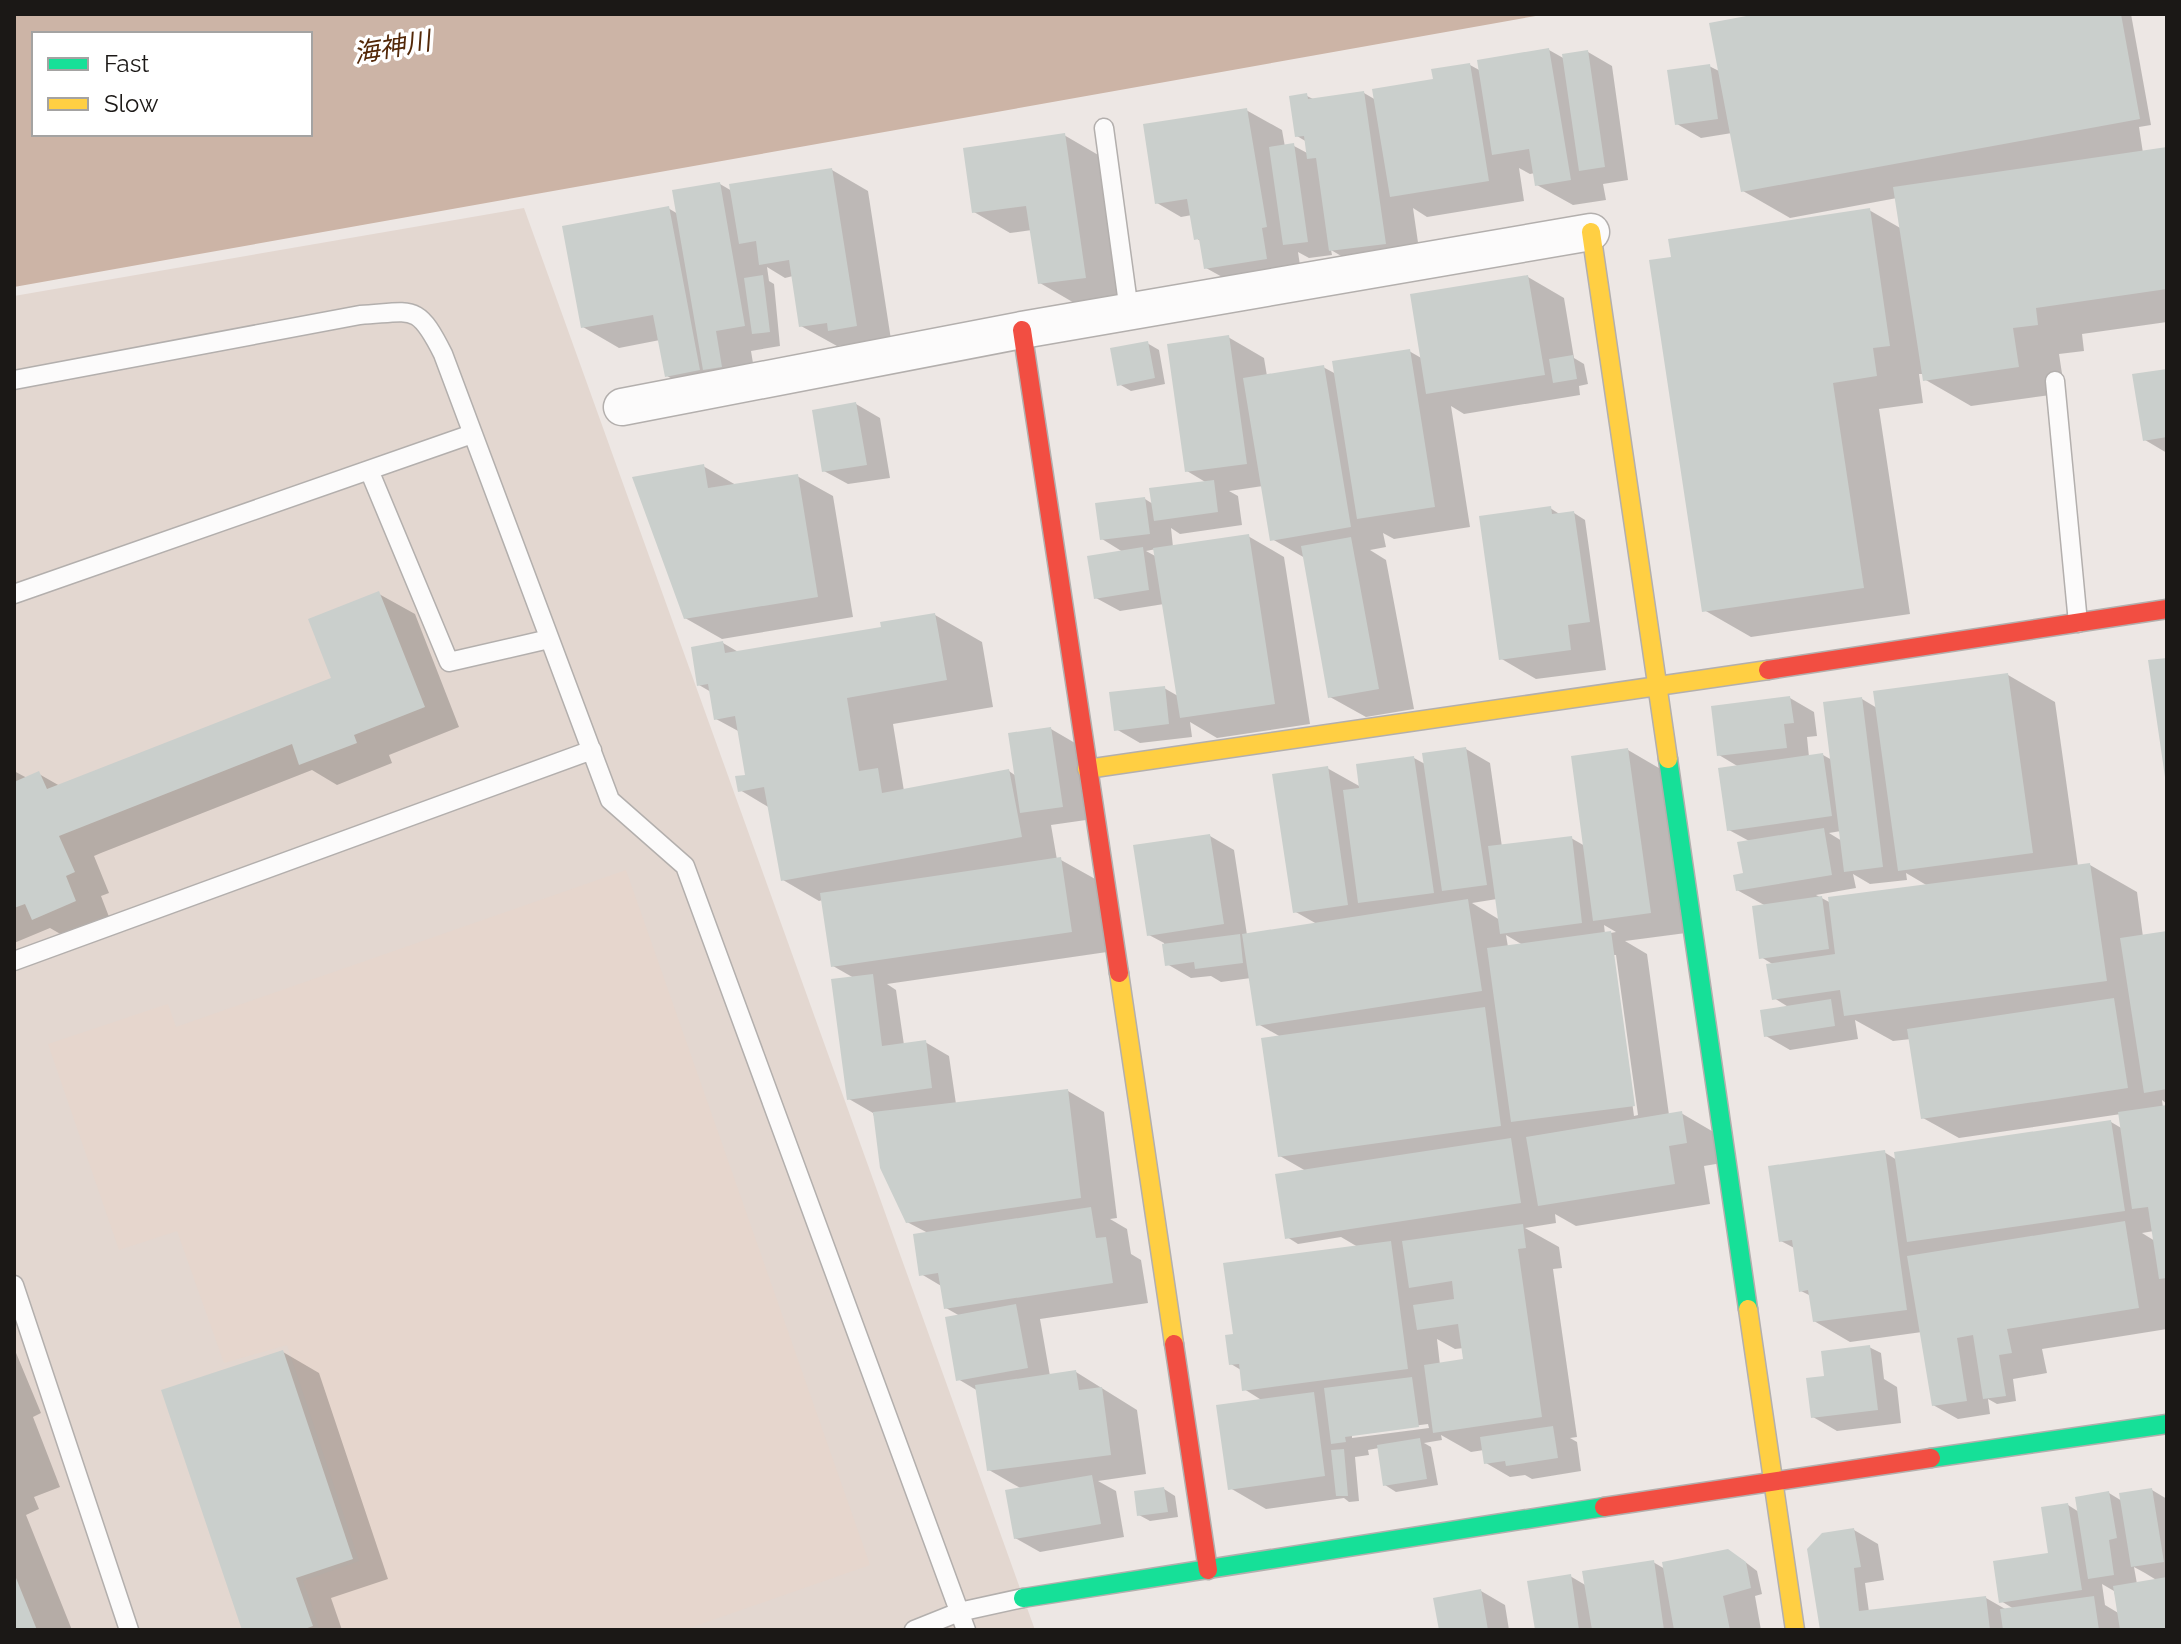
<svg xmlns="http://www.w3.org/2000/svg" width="2181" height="1644" viewBox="0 0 2181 1644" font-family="Raleway,'Noto Sans JP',sans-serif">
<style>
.built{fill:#e3d7d0}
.green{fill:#e6d6cd}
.water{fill:#ccb4a6;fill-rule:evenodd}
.shadow{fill:#0003;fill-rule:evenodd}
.building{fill:#cacfcc}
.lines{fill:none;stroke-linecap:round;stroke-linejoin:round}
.lane-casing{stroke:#b3afad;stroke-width:21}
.street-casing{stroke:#b3afad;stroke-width:39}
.fast-casing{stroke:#b3afad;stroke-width:21}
.slow-casing{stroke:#b3afad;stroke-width:21}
.jam-casing{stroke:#b3afad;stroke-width:21}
.lane{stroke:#fcfbfb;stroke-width:18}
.street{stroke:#fcfbfb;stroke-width:36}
.fast{stroke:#16e098;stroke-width:18}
.slow{stroke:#ffcf43;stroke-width:18}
.jam{stroke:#f24e42;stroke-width:18}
.labels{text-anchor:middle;stroke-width:7;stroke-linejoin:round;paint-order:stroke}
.water-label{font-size:26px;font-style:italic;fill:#532808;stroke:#fff}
</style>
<rect width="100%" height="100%" fill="#ede7e4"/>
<path class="built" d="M524 208 1035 1630H14V296Z"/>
<path class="green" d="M626 870 870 1565 684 1630H320L303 1581 359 1561 287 1345 224 1363 177 1231 119 1250 48 1044 168 1004 176 1027Z"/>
<path class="water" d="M14 14H1547L14 287ZM34 34H310V134H34Z"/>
<path class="shadow" d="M1768 14H2131L2151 125 2139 127 2143 153 2167 149V322L2082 334 2084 351 2059 354 2065 393 1971 406 1924 379V374H1919L1923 403 1879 409 1910 614 1751 637 1704 610 1869 210 1902 229 1897 198 1790 218 1743 191 1732 133 1701 138 1677 124 1709 66 1721 72Z
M1549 50 1565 59 1588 52 1612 66 1628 180 1603 184 1606 200 1573 205 1537 185 1535 173 1530 174 1519 168 1524 201 1427 217 1413 208 1421 263 1367 271 1331 250 1332 255 1309 258 1298 252 1302 279 1242 288 1206 268 1202 242 1196 238 1192 215 1181 217 1157 203 1246 110 1282 130 1285 147 1294 146 1309 154 1307 142 1297 136 1307 96 1315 100 1364 93 1376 100 1435 81 1470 65 1481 71Z
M1064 135 1100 156 1121 298 1076 304 1040 283 1032 230 1010 233 974 212Z
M832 170 868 191 892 346 866 350 854 344 837 346 801 326 793 276 785 278 767 267 769 281 774 284 780 346 751 351 757 387 703 396 667 376 660 340 619 348 583 327 668 208 678 214 720 184 732 191Z
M1528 277 1564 298 1574 358 1584 364 1588 384 1579 386 1580 395 1464 414 1451 406 1470 527 1394 539 1383 533 1386 547 1370 550 1386 560 1414 709 1366 717 1330 697 1305 558 1272 539 1263 486 1229 491 1238 496 1242 525 1180 534 1171 528 1173 547 1248 536 1284 557 1310 724 1217 738 1190 722 1192 737 1140 743 1116 729 1164 688 1178 696 1164 604 1120 611 1096 598 1123 552 1102 539 1145 499 1153 504 1207 483 1187 471 1228 337 1264 358 1267 376 1323 367 1336 374 1409 351 1423 359ZM1156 549 1157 557 1146 551Z
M1147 343 1159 350 1165 384 1131 391 1119 384Z
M2167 371V453L2145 440Z
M856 404 880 418 890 478 848 484 824 471Z
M703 466 736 485 797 476 833 496 853 617 722 639 685 618Z
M1550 508 1561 515 1574 513 1585 520 1606 670 1536 679 1500 658Z
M379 594 415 614 459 727 389 755 392 763 337 785 312 770 101 853 94 856 109 893 101 896 111 922 69 939 50 928 14 943V771L27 778 39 774 60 786 333 679Z
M935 615 982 642 993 707 893 724 904 791 1009 771 1016 776 1051 729 1075 743 1086 820 1051 825 1057 860H1061L1097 880 1107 952 887 984 896 990 904 1045 925 1042 949 1056 956 1104 1068 1091 1104 1112 1117 1218 1110 1219 1127 1229 1131 1254 1141 1260 1148 1303 1040 1319 1050 1376 1076 1372 1137 1410 1146 1474 1098 1481 1116 1491 1124 1537 1040 1552 1015 1538 1022 1489 989 1470 978 1391 958 1379 960 1316 946 1308 943 1287 921 1274 928 1233 907 1222 873 1113 849 1099 854 978 833 966 823 900 819 901 783 880 770 808 740 790 747 777 740 732 716 719 711 692 699 685 723 643 740 653 883 629Z
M2008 675 2055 702 2078 866 2090 865 2137 892 2143 937 2167 933V1104L2162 1100 2163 1108 2167 1107V1329L2042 1349 2047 1373 2013 1379 2016 1401 1997 1404 1988 1399 1990 1414 1958 1419 1933 1405 1922 1332 1850 1342 1814 1321 1811 1296 1801 1291 1796 1249 1781 1241 1884 1152 1897 1160 2111 1122 2123 1129 2121 1114 1959 1138 1923 1118 1911 1039 1893 1041 1855 1020 1858 1039 1790 1050 1766 1036 1790 1008 1774 998V965L1761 957 1766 906 1737 890 1745 875 1751 842 1729 830 1739 767 1719 755 1790 698 1814 712 1817 736 1807 737 1809 757 1823 755 1832 760 1862 699 1877 708ZM1841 831 1842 841 1829 833ZM1906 873 1928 886 1831 903 1816 895 1856 888 1853 874 1870 884 1907 880ZM2154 1231 2155 1241 2142 1233Z
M1466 749 1490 763 1502 847 1571 838 1585 846 1628 750 1664 771 1686 933 1625 941 1647 954 1669 1115 1681 1113 1717 1134 1722 1163 1704 1166 1710 1204 1576 1226 1555 1214 1556 1223 1525 1228 1559 1247 1562 1268 1553 1269 1577 1437 1570 1438 1577 1442 1581 1471 1532 1479 1525 1475 1510 1477 1486 1463 1484 1450 1471 1452 1441 1435 1442 1440 1424 1443 1431 1447 1438 1485 1396 1492 1385 1485 1379 1448 1368 1450 1369 1455 1355 1457 1359 1501 1349 1502 1344 1498 1266 1509 1230 1488 1263 1401 1244 1389 1241 1370 1231 1364 1235 1336 1358 1247 1341 1237 1298 1244 1287 1237 1306 1171 1280 1156 1281 1037 1258 1024 1251 978 1221 982 1211 976 1191 978 1167 964 1164 943 1149 935 1210 836 1234 850 1247 935 1317 924 1294 911 1327 768 1361 787 1414 758 1425 764ZM1497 899 1500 920 1472 903ZM1604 925 1616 932 1605 934ZM1506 935 1523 945 1508 947ZM1612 955H1616L1638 1115 1634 1116ZM1437 1339 1455 1349 1464 1348 1466 1361 1440 1365ZM1428 1424 1429 1428 1352 1438V1434Z
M1869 1347 1881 1353 1884 1379 1897 1387 1901 1423 1837 1431 1813 1417 1831 1377Z
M14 1348 41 1413 33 1417 60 1487 34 1497 39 1509 26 1515 72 1630H14Z
M283 1352 319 1373 388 1579 331 1598 342 1630H244Z
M1164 1489 1175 1496 1178 1517 1150 1521 1139 1515Z
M2152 1490 2167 1499V1630H1822L1854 1530 1878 1544 1884 1580 1865 1583 1869 1612 1986 1598 2007 1610 2014 1609 2001 1601 2051 1554 2068 1505 2079 1512 2109 1493 2122 1501ZM2134 1567 2145 1573 2158 1581 2137 1584ZM2102 1584 2114 1591 2120 1614 2105 1605Z
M1740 1558 1757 1571 1762 1594 1755 1596 1761 1630H1537L1570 1576 1587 1586 1653 1562 1665 1569Z
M1481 1591 1505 1605 1509 1630H1441Z"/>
<path class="building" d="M1757 14H2121L2140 119 1741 192 1709 23Z
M1549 48 1571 180 1535 186 1529 149 1492 155 1477 60Z
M1588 50 1605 167 1579 171 1562 54Z
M1470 63 1489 181 1390 197 1372 89 1433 79 1431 69Z
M1710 64 1718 119 1675 125 1667 70Z
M1364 91 1386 244 1329 251 1316 158 1307 159 1304 136 1295 137 1289 96 1307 93 1308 99Z
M1247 108 1267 227 1262 228 1267 259 1204 269 1199 239 1194 240 1187 199 1155 204 1143 124Z
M1065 133 1086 278 1038 284 1026 206 972 213 963 148Z
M1294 143 1308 242 1283 245 1269 147Z
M2167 147V289L2036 308 2038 325 2013 328 2019 367 1923 381 1893 187Z
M832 168 857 326 828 331 827 323 799 327 789 260 759 265 756 241 739 244 729 184Z
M720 182 745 326 716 331 722 367 703 370 672 190Z
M669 206 700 370 665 377 653 315 581 328 562 226Z
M1870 208 1890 346 1873 348 1877 376 1833 383 1864 588 1702 612 1649 260 1671 257 1668 239Z
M763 275 770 332 752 334 744 278Z
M1528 275 1545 375 1426 394 1410 294Z
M1229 335 1247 464 1185 472 1167 344Z
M1148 341 1155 378 1117 386 1110 348Z
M1410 349 1435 507 1357 519 1332 361Z
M1573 355 1577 379 1553 383 1549 359Z
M1324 365 1351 527 1270 541 1243 378Z
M2167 369V437L2143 441 2132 374Z
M856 402 867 465 822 472 812 410Z
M704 464 708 488 798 474 818 597 684 619 632 477Z
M1214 480 1218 512 1154 521 1149 488Z
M1145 497 1150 534 1100 540 1095 503Z
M1551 506 1552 514 1574 511 1590 622 1568 625 1571 650 1499 660 1479 516Z
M1249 534 1275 704 1180 718 1153 548Z
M1351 537 1379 689 1328 698 1301 546Z
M1143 547 1149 590 1094 599 1087 556Z
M379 591 425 707 354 735 357 743 299 765 292 744 59 836 75 872 66 876 76 901 32 920 25 904 14 908V782L39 771 47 789 331 678 308 619Z
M935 613 947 680 847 698 859 771 878 768 882 793 1009 769 1022 837 781 881 764 787 738 792 735 776 745 775 735 716 714 720 708 684 697 686 691 647 723 641 725 653 881 627 880 622Z
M2167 658V777H2165L2148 660Z
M2008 673 2033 853 1898 871 1873 691Z
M1165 686 1169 724 1114 731 1109 692Z
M1790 696 1794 723 1784 724 1787 748 1717 756 1711 706Z
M1862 697 1883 867 1844 872 1823 702Z
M1051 727 1063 807 1020 813 1008 733Z
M1466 747 1487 885 1442 891 1422 753Z
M1628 748 1651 913 1593 921 1571 756Z
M1823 753 1832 816 1727 831 1718 768Z
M1414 756 1434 893 1358 903 1343 790 1359 788 1356 764Z
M1328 766 1348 905 1293 913 1272 774Z
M1824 828 1832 875 1736 891 1733 875 1743 873 1737 842Z
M1210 834 1224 924 1147 936 1133 845Z
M1572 836 1582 923 1500 934 1488 846Z
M1061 857 1072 932 831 967 820 893Z
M2090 863 2107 981 1844 1016 1840 990 1772 1000 1766 964 1835 954 1828 897Z
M1822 896 1829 949 1759 959 1752 906Z
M1468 899 1482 991 1256 1026 1242 934Z
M1611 931 1635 1106 1511 1122 1487 948Z
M2167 931V1089L2144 1093 2120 938Z
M1240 934 1243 963 1195 969 1194 962 1165 966 1162 944Z
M873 974 882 1046 926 1040 932 1088 847 1100 831 979Z
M2114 998 2128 1088 1921 1119 1907 1029Z
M1831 999 1835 1026 1764 1037 1760 1010Z
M1485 1007 1501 1126 1278 1157 1261 1038Z
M1068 1089 1081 1198 906 1223 880 1168 873 1112Z
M2167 1105V1278L2159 1279 2148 1207 2132 1209 2118 1112Z
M1682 1111 1687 1143 1669 1146 1675 1184 1538 1206 1526 1137Z
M2111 1120 2125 1211 1907 1242 1894 1152Z
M1511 1138 1521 1203 1285 1239 1275 1174Z
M1885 1150 1907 1310 1813 1322 1808 1290 1799 1292 1792 1240 1779 1242 1768 1166Z
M1091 1207 1096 1238 1106 1237 1113 1283 944 1309 938 1273 919 1276 913 1234Z
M2125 1221 2139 1308 2007 1329 2012 1353 1999 1355 2006 1396 1983 1399 1973 1335 1957 1338 1967 1401 1932 1406 1907 1256Z
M1523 1224 1526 1248 1518 1249 1542 1417 1433 1433 1424 1365 1463 1359 1458 1324 1417 1330 1413 1305 1454 1299 1452 1281 1409 1288 1402 1241Z
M1391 1241 1408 1369 1242 1391 1239 1364 1229 1365 1225 1335 1233 1334 1223 1263Z
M1016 1304 1028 1368 956 1381 945 1317Z
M1870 1345 1878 1410 1811 1418 1806 1378 1824 1376 1821 1351Z
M283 1350 353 1559 296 1578 313 1626 302 1630H242L161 1390Z
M1076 1370 1079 1390 1102 1387 1111 1455 987 1471 975 1385Z
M1412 1377 1419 1427 1345 1437 1346 1442 1331 1444 1324 1388Z
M1314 1392 1325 1476 1228 1490 1216 1405Z
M1553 1426 1558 1458 1506 1466 1505 1461 1484 1464 1480 1437Z
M1420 1438 1427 1479 1383 1486 1377 1445Z
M1344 1449 1348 1496H1336L1331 1450Z
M1092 1475 1101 1524 1014 1539 1005 1490Z
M1164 1487 1168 1512 1137 1516 1134 1491Z
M2152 1488 2164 1562 2131 1567 2119 1493Z
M2109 1491 2117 1538 2109 1540 2114 1575 2088 1579 2075 1497Z
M2068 1503 2082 1590 1999 1603 1993 1561 2048 1553 2041 1507Z
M1854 1528 1861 1567 1854 1568 1859 1611 1986 1596 1990 1630H1820L1807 1549 1822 1533Z
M1728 1549 1746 1562 1751 1588 1723 1596 1730 1630H1674L1662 1562Z
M1654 1560 1664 1630H1592L1582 1571Z
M14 1573 37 1630H14Z
M1571 1574 1579 1630H1535L1527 1581Z
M2167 1577V1630H2120L2113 1586Z
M1481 1589 1488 1630H1439L1433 1598Z
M2094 1596 2099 1630H2003L2000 1609Z"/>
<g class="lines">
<defs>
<path id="lane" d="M1104 128 1129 311
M14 380 360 315C413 312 417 302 443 354L610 800 685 866 966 1630
M2055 381 2078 623
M369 470 449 662 549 639
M14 594 472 434
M14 961 592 750
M14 1285 129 1630
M914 1630 959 1612 1023 1598"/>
<path id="street" d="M622 407 1022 330 1591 232"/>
<path id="fast" d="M1668 759 1748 1309
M1931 1458 2167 1424
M1023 1598 1604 1507"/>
<path id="slow" d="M1591 232 1668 759
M1087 769 1768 670
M1119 973 1174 1344
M1748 1309 1795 1630"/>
<path id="jam" d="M1022 330 1119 973
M1768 670 2167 609
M1174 1344 1208 1570
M1604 1507 1931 1458"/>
</defs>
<use href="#lane" class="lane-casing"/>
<use href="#street" class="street-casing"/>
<use href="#fast" class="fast-casing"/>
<use href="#slow" class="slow-casing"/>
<use href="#jam" class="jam-casing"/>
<use href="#lane" class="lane"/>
<use href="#street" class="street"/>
<use href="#fast" class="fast"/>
<use href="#slow" class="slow"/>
<use href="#jam" class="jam"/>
</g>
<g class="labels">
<g class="water-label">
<text transform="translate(392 47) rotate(-10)" y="9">海神川</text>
</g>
</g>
<rect width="2181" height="1644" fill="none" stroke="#1b1816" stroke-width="32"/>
<rect x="32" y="32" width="280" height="104" fill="#ffffff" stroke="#a4a3a2" stroke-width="2"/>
<rect x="48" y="58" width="40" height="12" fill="#16e098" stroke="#a4a3a2" stroke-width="2"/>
<text x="104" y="72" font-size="24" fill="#1b1816">Fast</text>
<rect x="48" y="98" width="40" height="12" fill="#ffcf43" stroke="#a4a3a2" stroke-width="2"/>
<text x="104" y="112" font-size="24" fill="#1b1816">Slow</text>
</svg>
